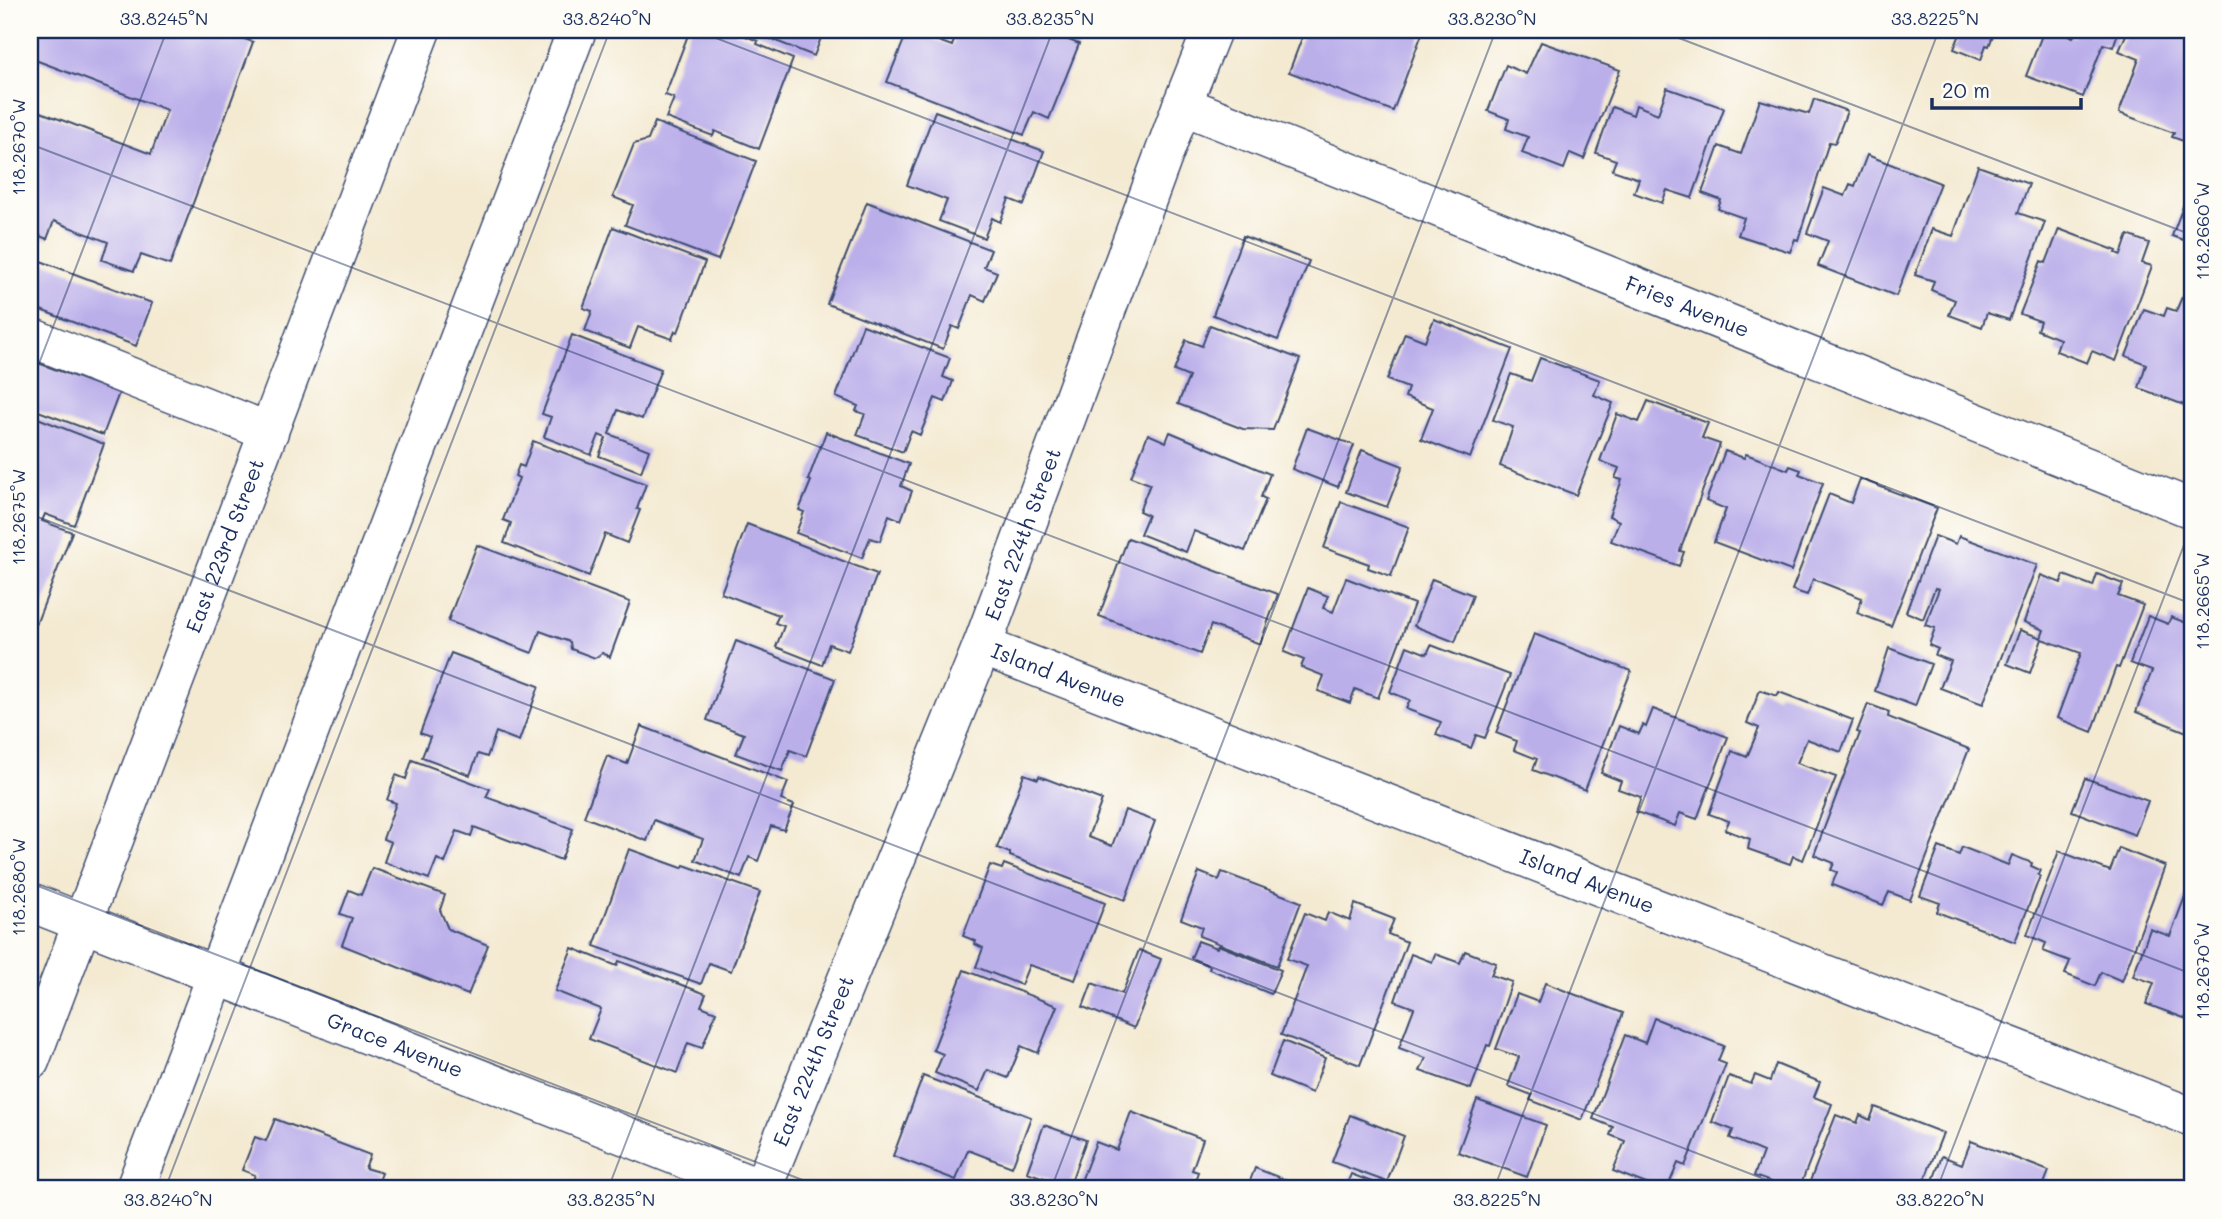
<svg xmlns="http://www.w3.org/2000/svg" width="2222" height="1219" viewBox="0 0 2222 1219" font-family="Mali,sans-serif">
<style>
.building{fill:#bbafea}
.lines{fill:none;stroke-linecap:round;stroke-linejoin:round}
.minor-casing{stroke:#3c4b6f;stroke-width:41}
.major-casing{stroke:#3c4b6f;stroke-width:41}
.minor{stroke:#fff;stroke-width:38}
.major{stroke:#fff;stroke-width:38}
.ticks{fill:none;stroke:#1b2f5e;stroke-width:2;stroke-opacity:0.45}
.labels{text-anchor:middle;stroke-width:5;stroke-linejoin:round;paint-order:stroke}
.street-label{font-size:21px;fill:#1b2f5e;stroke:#fdfcf7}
.neatline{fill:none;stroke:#1b2f5e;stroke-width:2.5}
.ticks-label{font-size:18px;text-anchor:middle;fill:#1b2f5e}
</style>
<rect width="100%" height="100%" fill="#fdfcf7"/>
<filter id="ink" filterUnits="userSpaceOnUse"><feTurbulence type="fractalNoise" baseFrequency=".0143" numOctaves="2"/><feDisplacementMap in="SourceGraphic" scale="14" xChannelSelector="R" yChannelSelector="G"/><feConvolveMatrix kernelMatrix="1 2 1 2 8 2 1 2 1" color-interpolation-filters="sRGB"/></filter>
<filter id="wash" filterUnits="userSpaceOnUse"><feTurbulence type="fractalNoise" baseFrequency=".00686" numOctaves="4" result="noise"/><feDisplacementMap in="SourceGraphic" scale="28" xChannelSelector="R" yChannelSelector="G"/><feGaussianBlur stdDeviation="1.57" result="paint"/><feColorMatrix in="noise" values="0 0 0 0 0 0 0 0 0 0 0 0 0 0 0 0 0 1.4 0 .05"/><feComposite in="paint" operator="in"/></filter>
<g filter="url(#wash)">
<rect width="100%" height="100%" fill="#f4ead2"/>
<g id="blocks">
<path class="building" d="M30 30H227L226 32 253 42 170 265 141 255 134 271 102 260 108 242 54 221 47 239 30 232V108L151 154 167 110 30 58Z
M690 30H731L758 41 757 44 793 59 759 149 715 131 713 136 666 118 674 98 665 95Z
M748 30H824L814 56Z
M908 30 952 46 958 30H1043L1079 44 1049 119 1034 112 1024 135 887 82Z
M1305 30 1423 31 1393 111 1289 72Z
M1950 30H1995L1989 46 1986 45 1981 60 1954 49 1960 34Z
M2044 30H2054L2073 37 2075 33 2067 30H2119L2113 47 2103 44 2083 97 2026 76Z
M2128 30H2192V144L2172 137 2174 133 2119 113 2139 59 2119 51Z
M1541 42 1620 70 1584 159 1570 153 1564 169 1522 153 1528 137 1506 129 1509 119 1488 111 1506 65 1526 74Z
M1667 88 1724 108 1692 198 1667 190 1662 203 1634 193 1639 179 1612 170 1616 160 1596 153 1612 107 1633 115 1636 105 1658 114Z
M1814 99 1847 111 1835 143 1829 142 1798 240 1795 239 1790 252 1738 235 1744 218 1718 209 1721 200 1702 193 1719 146 1741 154 1760 100 1809 114Z
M935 111 1044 151 1024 205 1009 199 1000 222 992 218 984 238 939 221 947 200 907 185Z
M655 122 756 161 718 260 625 225 633 205 613 197 634 144 648 140Z
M1867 155 1940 183 1896 296 1818 266 1828 241 1807 233 1824 188 1845 196 1850 184 1855 186Z
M1978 166 2029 184 2018 213 2045 222 2009 320 1987 313 1982 327 1949 315 1955 300 1931 290 1934 281 1915 275 1932 229 1953 236Z
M2185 201 2192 204V243L2172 236Z
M867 202 991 250 984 267 997 272 985 301 972 295 959 329 952 326 943 349 827 304Z
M613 227 705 262 678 332 675 331 672 339 638 327 630 348 585 331 592 311 583 308Z
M2059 229 2117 251 2116 253 2121 255 2128 235 2149 243 2142 263 2152 266 2116 361 2092 351 2087 363 2056 351 2060 339 2037 330 2040 321 2020 314 2041 261 2046 263Z
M1243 236 1309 261 1278 340 1213 315Z
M30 257 152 303 136 346 30 306Z
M2182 297 2192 300V408L2139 388 2146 364 2126 356 2144 309 2164 316 2167 308 2176 311Z
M1434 319 1512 349 1470 458 1421 439 1433 408 1405 397 1408 388 1387 380 1405 333 1425 341Z
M863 325 950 358 943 377 953 381 945 402 935 398 920 435 911 431 903 452 857 435 865 414 856 411 858 406 836 397Z
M1210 325 1300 359 1273 430 1243 429 1178 404 1189 377 1174 371 1186 340 1202 346Z
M572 335 661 369 642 419 618 410 609 434 649 450 641 472 599 456 606 438 599 435 591 455 544 437 551 417 542 414Z
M1540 358 1600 380 1594 395 1613 403 1576 495 1500 466 1513 427 1493 420 1511 374 1531 381Z
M30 360 119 393 103 435 30 408Z
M1648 401 1708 423 1702 438 1720 444 1680 551 1684 552 1679 566 1611 541 1619 521 1609 516 1622 480 1615 478 1619 468 1600 461 1617 414 1639 422Z
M30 415 104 444 74 525 45 514 42 521 72 532 30 640Z
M1307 428 1354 445 1338 487 1292 469Z
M826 432 909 464 901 486 912 491 901 520 889 515 880 541 870 538 862 558 796 533 804 512 799 510 811 481 808 480Z
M1170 432 1270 474 1261 497 1266 499 1245 551 1194 531 1186 552 1140 534 1148 515 1139 511 1150 484 1131 477 1148 434 1166 442Z
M533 441 646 484 637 509 640 510 627 543 605 534 589 576 504 543 511 523 503 520 519 478 515 476 519 465 524 467Z
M1362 450 1403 466 1387 507 1346 492Z
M1725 451 1744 458 1746 454 1788 470 1790 466 1801 470 1799 474 1823 483 1791 571 1714 542 1726 509 1706 501Z
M1860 479 1937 508 1891 626 1857 613 1862 598 1813 579 1807 595 1792 590 1829 494 1851 503Z
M1341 502 1409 527 1391 576 1368 568 1369 564 1324 548Z
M747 524 877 574 848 651 829 644 822 665 776 647 784 626 775 623 779 615 721 593Z
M1935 536 1956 544 1959 536 2037 565 1983 704 1940 688 1951 661 1935 655 1938 649 1929 645 1935 628 1925 625 1939 589 1935 588 1923 619 1906 612Z
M1128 538 1278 594 1260 644 1211 625 1200 654 1099 616Z
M477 545 630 602 610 657 602 653 595 658 571 649 570 642 540 631 532 653 448 621Z
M2097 574 2123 584 2118 596 2143 605 2119 668 2116 667 2092 732 2057 718 2081 653 2042 639 2030 673 2007 664 2020 630 2041 638 2044 630 2024 622 2041 575 2061 583 2064 575 2093 586Z
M1346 578 1414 604 1378 698 1355 689 1350 703 1318 691 1324 676 1301 667 1304 660 1284 652 1308 588 1328 596 1323 608 1333 612Z
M1432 579 1473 595 1455 642 1414 626Z
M2148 616 2168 624 2171 617 2192 625V734L2136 712 2152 671 2130 663Z
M1534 634 1631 671 1585 790 1533 770 1537 759 1514 750 1517 741 1496 733Z
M736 641 835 679 806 756 790 750 782 771 736 754 744 734 707 720Z
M1431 645 1510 675 1485 738 1476 735 1471 748 1436 735 1441 722 1406 709 1410 700 1390 692 1407 646 1427 654Z
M1889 648 1931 664 1915 706 1875 691Z
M451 653 539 686 519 741 496 732 487 757 478 754 470 775 422 757 430 737 420 733Z
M1760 690 1777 696 1779 692 1853 720 1841 752 1807 739 1797 763 1836 777 1803 860 1793 856 1790 864 1748 849 1750 839 1725 830 1729 821 1709 814 1732 751 1747 757 1759 728 1747 723Z
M1868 704 1889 712 1888 717 1969 749 1910 900 1889 892 1883 905 1832 885 1837 872 1831 870 1834 863 1814 855 1860 733 1857 732Z
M1653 709 1728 737 1697 819 1680 813 1675 826 1636 812 1641 797 1618 789 1621 781 1601 773 1619 726 1639 734 1643 725 1646 727Z
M641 726 788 782 781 800 794 805 784 830 771 826 758 861 749 857 741 878 695 860 703 839 654 820 647 841 584 817 607 756 627 764Z
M412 760 490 789 486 797 573 829 561 860 474 827 471 836 457 831 445 863 437 859 429 879 384 862 391 842 383 839 396 803 387 800 396 775 406 779Z
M1024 774 1038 779 1039 776 1102 800 1088 837 1112 846 1125 810 1155 821 1125 900 1010 856V853L997 848Z
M2085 778 2148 801 2135 835 2072 811Z
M1939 847 1959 855 1962 847 2008 865 2012 855 2032 863 2031 866 2040 870 2038 875 2040 876 2015 942 1937 912 1940 903 1920 896Z
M2119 848 2165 866 2122 981 2101 972 2095 986 2065 974 2070 961 2043 951 2046 943 2027 935 2059 851 2110 871Z
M629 849 682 868 684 865 760 892 731 971 709 963 701 984 594 946Z
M1004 864 1105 903 1075 980 1029 965 1021 985 976 967 983 948 975 944 976 941 963 936 990 865 1002 869Z
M372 868 445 895 440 910 448 929 488 945 468 995 342 945 352 918 340 914 349 890 361 895Z
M1199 872 1219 880 1222 872 1301 902 1277 966 1199 936 1202 927 1181 919Z
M2186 894 2192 896V1021L2146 1004 2154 983 2133 976 2150 929 2170 936Z
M1355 904 1394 919 1388 934 1407 942 1360 1065 1281 1035 1307 966 1287 959 1305 913 1325 921 1328 912 1350 921Z
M1198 941 1217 948 1218 945 1281 970 1271 994 1209 969 1210 966 1191 958Z
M572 948 617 966 619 961 706 994 701 1006 716 1012 702 1048 688 1043 677 1073 589 1039 601 1009 555 991Z
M1139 950 1161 959 1134 1028 1083 1007 1092 983 1122 994Z
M1465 951 1496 963 1491 975 1512 982 1490 1046 1487 1045 1471 1089 1420 1071 1426 1058 1399 1048 1414 1008 1395 1001 1411 954 1432 962 1435 954 1460 963Z
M964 970 1057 1006 1038 1053 1021 1046 1008 1078 988 1070 979 1091 935 1073 943 1054 933 1050Z
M1545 983 1623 1013 1582 1120 1530 1100 1532 1095 1508 1086 1519 1057 1496 1049 1517 994 1538 1002Z
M1654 1018 1724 1046 1718 1061 1726 1064 1685 1166 1678 1163 1667 1189H1659L1613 1171 1625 1141 1610 1135 1613 1127 1593 1119 1625 1035 1645 1043Z
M1283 1041 1325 1058 1312 1093 1270 1076Z
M1776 1064 1820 1082 1814 1097 1832 1104 1799 1189H1790L1754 1176 1763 1152 1730 1138 1733 1130 1712 1122 1729 1076 1751 1084 1755 1075 1770 1081Z
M923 1076 1031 1117 1012 1167 968 1150 956 1180 893 1156Z
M1477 1100 1546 1125 1527 1177 1458 1152Z
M1875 1107 1943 1133 1921 1189H1807L1836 1115 1857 1123 1860 1115 1870 1120Z
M1131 1112 1203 1139 1192 1170 1198 1172 1192 1189H1078L1096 1142 1117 1150Z
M1350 1115 1404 1136 1387 1182 1332 1162Z
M275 1119 370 1155 365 1168 382 1173 376 1189H249L255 1175 242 1170 255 1137 266 1141Z
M1044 1125 1086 1140 1069 1187 1027 1172Z
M1971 1141 2049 1171 2042 1189H1930L1942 1156 1962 1164Z
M1255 1168 1309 1189H1247Z
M1351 1174 1390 1189H1345Z"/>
</g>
</g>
<g filter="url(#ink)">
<use href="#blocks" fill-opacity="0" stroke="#3c4b6f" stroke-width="2"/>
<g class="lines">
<defs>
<g id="minor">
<path id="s1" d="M1182 105 2192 509"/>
<path d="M30 337 269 432"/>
<path id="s2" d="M982 646 2192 1117"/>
<path id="s3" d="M30 902 761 1189"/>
<path d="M135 1189 577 30"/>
<path id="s4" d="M762 1189 982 646 1182 105 1212 30"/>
</g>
<g id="major">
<path id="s5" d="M30 1061 421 30"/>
</g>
</defs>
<use href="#minor" class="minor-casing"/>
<use href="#major" class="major-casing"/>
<use href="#minor" class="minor"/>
<use href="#major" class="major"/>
</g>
</g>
<path class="ticks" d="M695 30 2192 604M1658 30 2192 235M30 144 2192 974M30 387 167 30M30 514 1790 1189M30 883 826 1189M165 1189 610 30M608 1189 1053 30M1051 1189 1496 30M1494 1189 1939 30M1937 1189 2192 524"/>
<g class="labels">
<g class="street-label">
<text dy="7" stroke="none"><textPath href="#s1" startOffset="544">Fries Avenue</textPath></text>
<text dy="7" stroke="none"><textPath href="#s4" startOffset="705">East 224th Street</textPath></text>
<text dy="7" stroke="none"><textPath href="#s5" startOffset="551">East 223rd Street</textPath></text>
<text dy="7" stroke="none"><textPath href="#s2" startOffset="82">Island Avenue</textPath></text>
<text dy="7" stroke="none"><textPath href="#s2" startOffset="649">Island Avenue</textPath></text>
<text dy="7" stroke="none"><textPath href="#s3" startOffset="392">Grace Avenue</textPath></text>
<text dy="7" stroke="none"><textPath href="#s4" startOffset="138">East 224th Street</textPath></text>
</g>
</g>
<rect width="2222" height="1219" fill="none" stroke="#fdfcf7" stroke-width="77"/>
<path d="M1932 98v10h149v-10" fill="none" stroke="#1b2f5e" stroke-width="3.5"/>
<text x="1942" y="98" font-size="21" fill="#1b2f5e" stroke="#fdfcf7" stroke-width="5" paint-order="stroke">20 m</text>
<rect x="38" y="38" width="2146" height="1142" class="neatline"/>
<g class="ticks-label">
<text x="164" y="25">33.8245°N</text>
<text x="607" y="25">33.8240°N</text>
<text x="1050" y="25">33.8235°N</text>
<text x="1492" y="25">33.8230°N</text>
<text x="1935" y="25">33.8225°N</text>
<text transform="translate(19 147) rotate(-90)" y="6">118.2670°W</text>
<text transform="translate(2203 231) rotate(-90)" y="6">118.2660°W</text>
<text transform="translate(19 517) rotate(-90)" y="6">118.2675°W</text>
<text transform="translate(2203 601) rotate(-90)" y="6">118.2665°W</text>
<text transform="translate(19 887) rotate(-90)" y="6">118.2680°W</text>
<text transform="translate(2203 971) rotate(-90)" y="6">118.2670°W</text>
<text x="168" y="1206">33.8240°N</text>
<text x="611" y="1206">33.8235°N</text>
<text x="1054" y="1206">33.8230°N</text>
<text x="1497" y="1206">33.8225°N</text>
<text x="1940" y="1206">33.8220°N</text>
</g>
</svg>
